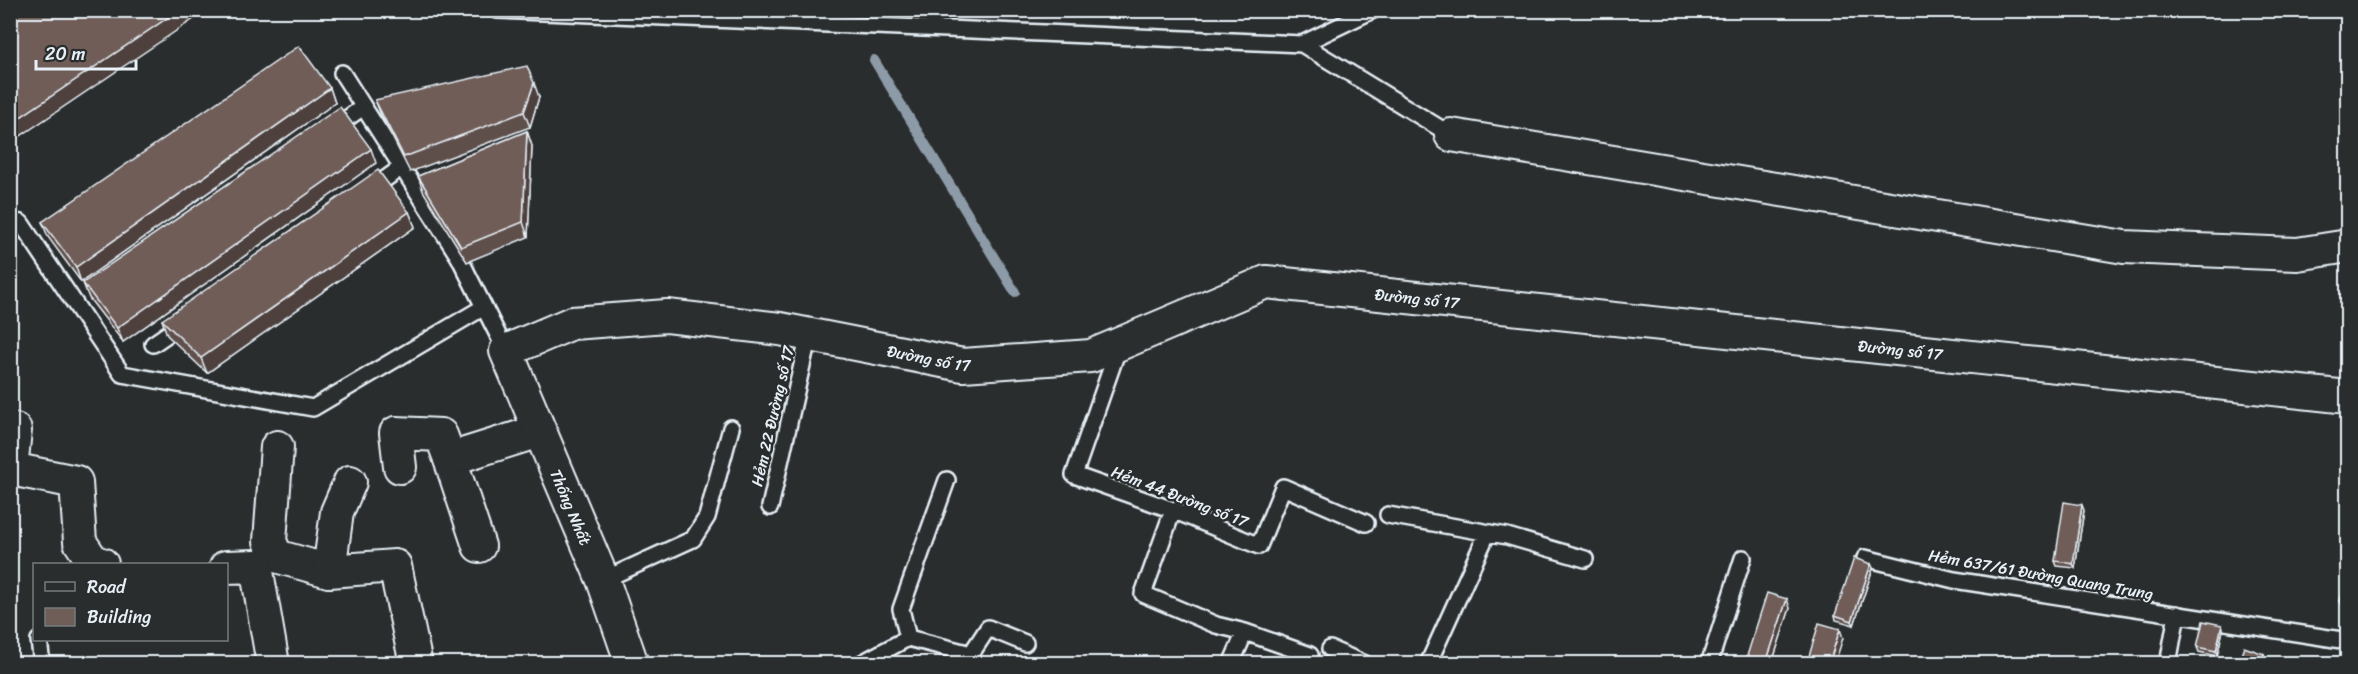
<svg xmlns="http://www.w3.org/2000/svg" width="2358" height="674" viewBox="0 0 2358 674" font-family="Sriracha,sans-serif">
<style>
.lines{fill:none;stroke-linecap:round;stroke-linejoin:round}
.stream{stroke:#8c9ba7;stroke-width:10}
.lane-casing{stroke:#e8f1f8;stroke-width:20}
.street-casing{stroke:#e8f1f8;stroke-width:36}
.lane{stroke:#2a2d2e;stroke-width:15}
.street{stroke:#2a2d2e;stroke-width:32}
.wall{fill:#5f504c;stroke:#e8f1f8;stroke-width:1.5}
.shaded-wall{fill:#4e413e;stroke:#e8f1f8;stroke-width:1.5}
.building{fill:#6f5d58;stroke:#e8f1f8;stroke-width:1.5}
.labels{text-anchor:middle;stroke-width:5;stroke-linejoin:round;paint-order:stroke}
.street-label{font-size:16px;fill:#e8f1f8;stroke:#2a2d2e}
</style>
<rect width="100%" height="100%" fill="#2a2d2e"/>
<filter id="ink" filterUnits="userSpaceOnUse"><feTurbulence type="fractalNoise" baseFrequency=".0167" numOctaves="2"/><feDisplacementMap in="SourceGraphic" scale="12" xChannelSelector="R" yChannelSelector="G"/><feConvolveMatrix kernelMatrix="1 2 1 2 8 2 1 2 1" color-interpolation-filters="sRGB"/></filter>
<g filter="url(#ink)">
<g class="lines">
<path class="stream" d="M874 60 1015 292"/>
<defs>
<path id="lane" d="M497 10 1302 44 1373 10
M1302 44 1451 135
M342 73 459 257 506 351
M331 130 363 107
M370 190 402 167
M10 221 21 223 122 374 313 408 484 307
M153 344 182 324
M1119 346 1074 475 1173 510 1259 546 1283 487 1366 523
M770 507 809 334
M1173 510 1143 594 1216 625 1245 632 1310 655
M1388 515 1507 536 1585 559
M1865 558 1954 580 2348 641
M603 580 693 539 707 517 731 428
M908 638 901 609 947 480
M39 640 42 664
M1330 649 1365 664
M860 664 908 638 971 654 988 628 1025 643
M1231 664 1245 632
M1428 664 1487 534
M1709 664 1743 558
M2168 664 2177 614"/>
<g id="street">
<path d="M1451 135 2124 247 2297 254 2348 246"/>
<path d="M10 429 15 430 11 469 76 482 80 542 94 563 102 564"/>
<path d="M277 447 270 541 276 556 329 571 395 566 416 664"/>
<path d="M450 459 479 546"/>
<path d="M400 467 396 433 441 435 450 459 539 431"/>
<path d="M226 567 256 566 273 664"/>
<path d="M329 571 337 512 350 482"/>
<path id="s1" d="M632 664 603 580 506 351 572 323 667 316 780 329 963 365 1091 356 1266 282 2348 397"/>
</g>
</defs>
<use href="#lane" class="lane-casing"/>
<use href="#street" class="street-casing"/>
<use href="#lane" class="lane"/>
<use href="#street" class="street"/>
</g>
<path class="wall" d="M330 88 335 103 81 282 48 237 42 222Z
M539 97 530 127 410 172 381 115 375 100Z
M527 131 532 146 528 237 467 262 423 191 418 176Z
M376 163 123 342 89 298 83 283Z
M409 212 415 227 207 373 167 335 162 320Z
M2084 510 2075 568 2057 566 2055 561Z
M1871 564 1873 568 1854 625 1836 620 1835 615Z
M2348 575V608L2342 606 2340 601Z
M1790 608 1772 663H1748L1746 659Z
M2222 625 2223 630 2217 656 2199 652 2197 647Z"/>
<path class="shaded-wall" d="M179 10H207L10 143V124Z
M534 83 539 97 530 127 524 112Z
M330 88 335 103 81 282 76 267Z
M527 131 532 146 528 237 523 222Z
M371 149 376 163 123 342 117 328Z
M409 212 415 227 207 373 201 358Z
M2082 505 2084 510 2075 568 2073 564Z
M1871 564 1873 568 1854 625 1852 621Z
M1787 599 1790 608 1772 663H1766Z
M2222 625 2223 630 2217 656 2216 651Z
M1840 629 1843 638 1835 663H1829Z
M2264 654 2266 659 2264 663H2261Z"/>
<path class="building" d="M10 10H179L10 124Z
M299 46 330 88 76 267 42 222Z
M527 66 534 83 524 112 404 157 375 100Z
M340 107 371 149 117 328 83 283Z
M527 131 523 222 461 247 418 176Z
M378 170 409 212 201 358 162 320Z
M2064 502 2082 505 2073 564 2055 561Z
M1854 558 1871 564 1852 621 1835 615Z
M2348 575V603L2340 601Z
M1767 593 1787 599 1766 663H1760L1746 659Z
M2203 621 2222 625 2216 651 2197 647Z
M1819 623 1840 629 1829 663H1807Z
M2244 647 2264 654 2261 663H2238Z"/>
</g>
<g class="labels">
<g class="street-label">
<text dy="6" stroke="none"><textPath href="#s1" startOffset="1275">Đường số 17</textPath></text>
<text dy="6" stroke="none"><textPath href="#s1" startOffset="1761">Đường số 17</textPath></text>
<text dy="6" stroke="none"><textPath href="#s1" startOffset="770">Đường số 17</textPath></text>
<text transform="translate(772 416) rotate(-77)" y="6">Hẻm 22 Đường số 17</text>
<text transform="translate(1180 496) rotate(21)" y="6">Hẻm 44 Đường số 17</text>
<text transform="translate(571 507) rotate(67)" y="6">Thống Nhất</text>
<text transform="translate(2041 574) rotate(10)" y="6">Hẻm 637/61 Đường Quang Trung</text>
</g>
</g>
<rect width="2358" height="674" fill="none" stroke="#2a2d2e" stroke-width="36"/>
<rect x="18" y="18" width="2322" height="638" fill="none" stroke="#e8f1f8" stroke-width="2" filter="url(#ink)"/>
<rect x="33" y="563" width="195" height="78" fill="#2a2d2e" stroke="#767b7f" stroke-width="1.5"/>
<rect x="45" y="582" width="30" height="9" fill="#2a2d2e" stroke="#767b7f" stroke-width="1.5"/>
<text x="87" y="593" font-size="18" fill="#e8f1f8">Road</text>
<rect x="45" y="608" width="30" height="18" fill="#6f5d58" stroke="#767b7f" stroke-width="1.5"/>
<text x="87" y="623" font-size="18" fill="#e8f1f8">Building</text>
<path d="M36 60v9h100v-9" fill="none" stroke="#e8f1f8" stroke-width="3"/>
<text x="45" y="60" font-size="18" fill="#e8f1f8" stroke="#2a2d2e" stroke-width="4.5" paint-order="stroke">20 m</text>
</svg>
